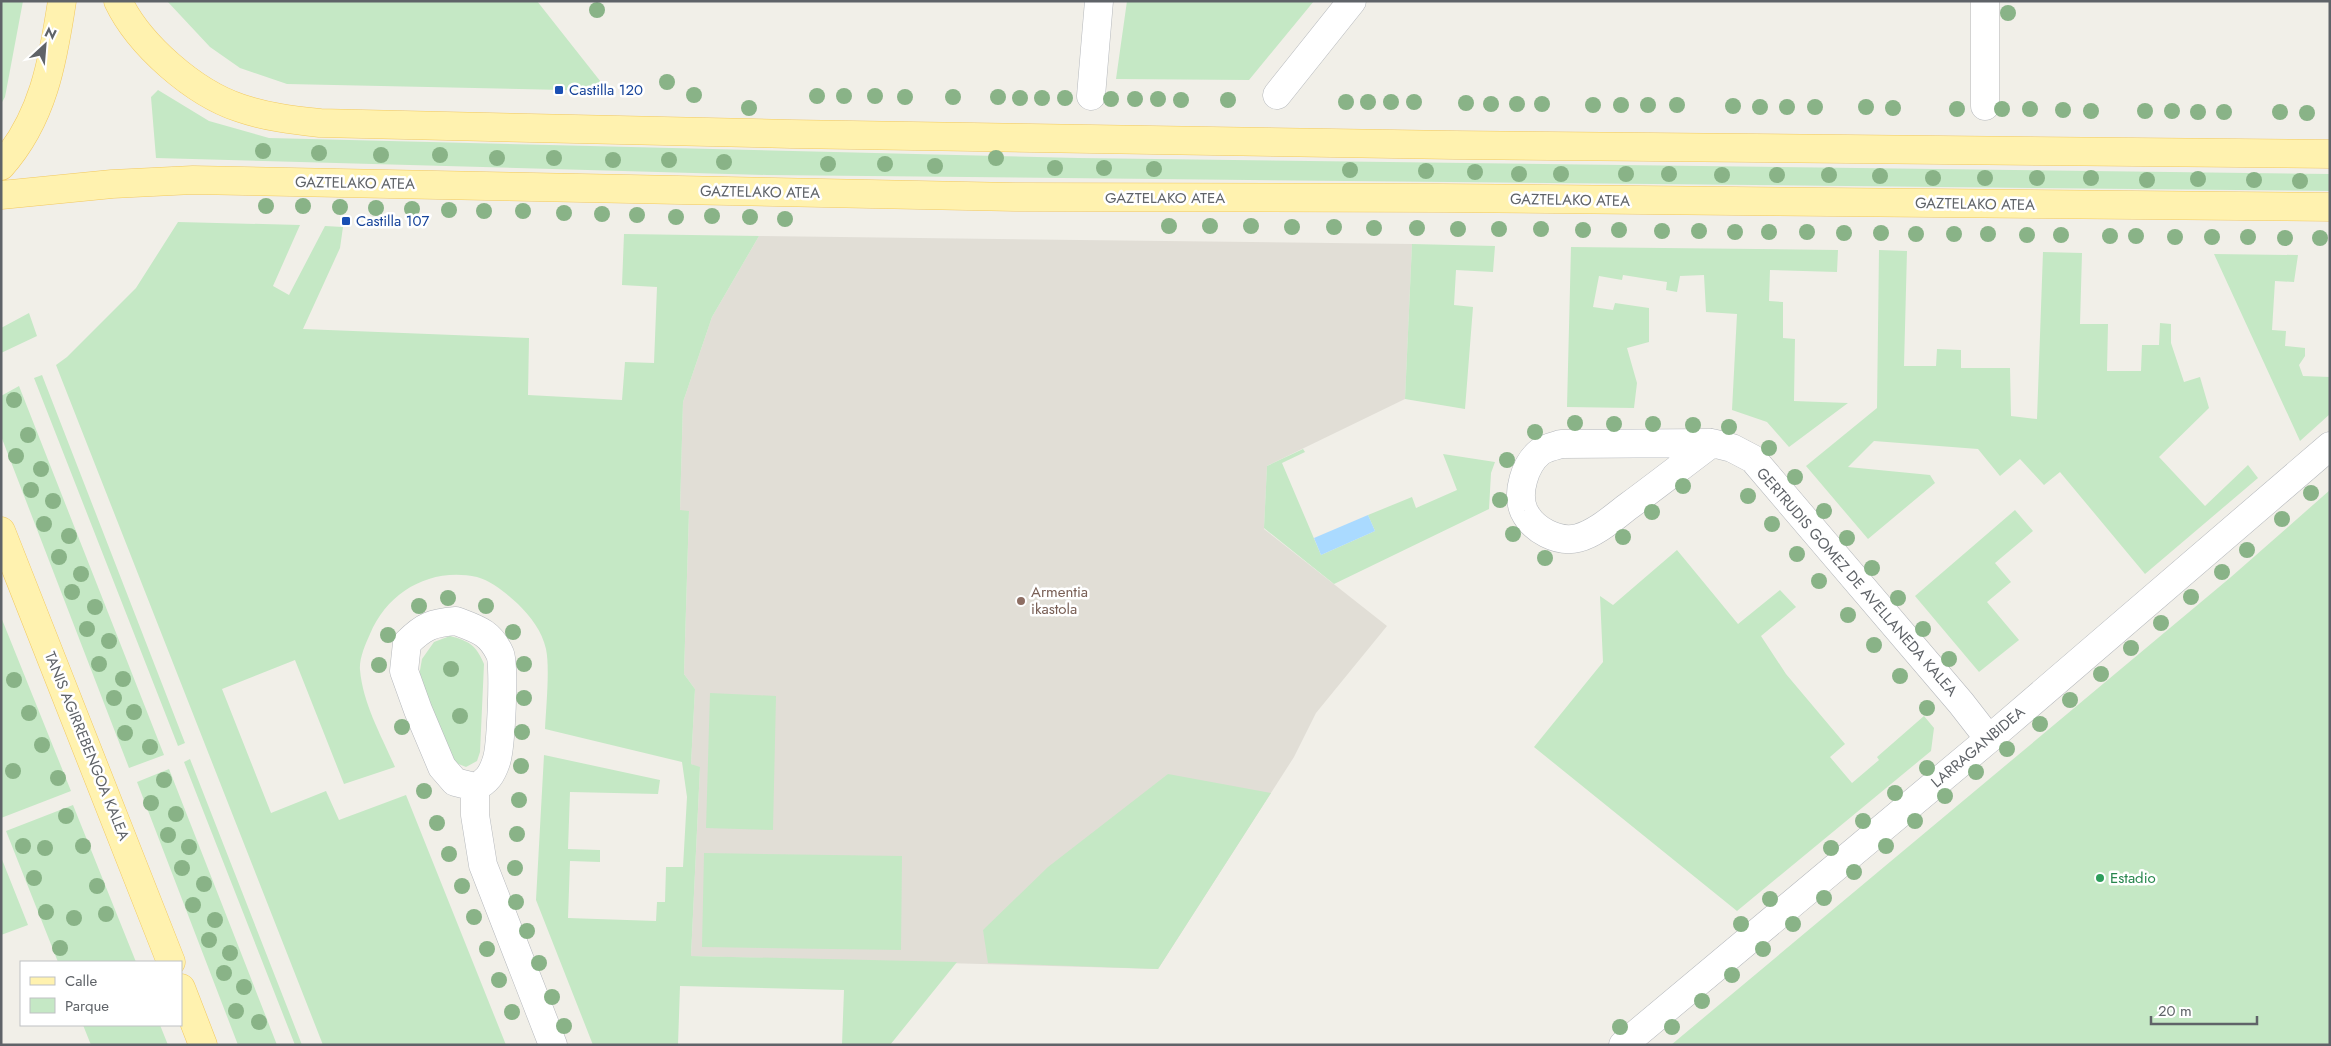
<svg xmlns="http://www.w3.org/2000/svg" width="2331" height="1046" viewBox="0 0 2331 1046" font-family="Jost,sans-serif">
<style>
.education{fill:#e1ded6}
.green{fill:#c5e8c5}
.water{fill:#aadaff}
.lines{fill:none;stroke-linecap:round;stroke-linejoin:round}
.pedestrian-casing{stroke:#b5b8bc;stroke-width:29}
.minor-casing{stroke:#b5b8bc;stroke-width:29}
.primary-casing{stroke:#f2c960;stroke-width:29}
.pedestrian{stroke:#fff;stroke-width:28}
.minor{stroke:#fff;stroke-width:28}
.primary{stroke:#fff2af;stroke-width:28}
.tree{fill:#89b387}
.transit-dot{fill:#1a4fb4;stroke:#fff;stroke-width:2}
.education-dot{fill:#8d6e63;stroke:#fff;stroke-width:2}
.leisure-dot{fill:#2e9e5b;stroke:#fff;stroke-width:2}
.labels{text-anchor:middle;stroke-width:5;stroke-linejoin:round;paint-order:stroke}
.transit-label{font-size:15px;fill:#164399;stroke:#fff;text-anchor:start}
.street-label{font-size:15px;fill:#5f6368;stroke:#fff}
.education-label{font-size:15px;fill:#785e54;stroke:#fff;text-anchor:start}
.leisure-label{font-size:15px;fill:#27864d;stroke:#fff;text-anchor:start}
</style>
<rect width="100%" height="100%" fill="#f1efe8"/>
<path class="education" d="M759 236 1412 244 1405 399 1267 466 1264 529 1387 626 1316 713 1294 757 1158 969 691 956 700 768 691 764 695 689 684 674 689 512 680 511 683 402 712 317Z"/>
<path class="green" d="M1 1H23L5 97 1 104Z
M167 1H537L608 91 287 84 240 68 210 47Z
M1127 1H1314L1249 80 1116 79Z
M158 90 209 121 269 138 1078 158 2330 174V191L767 175 156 158 151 97Z
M178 222 300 225 273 286 289 295 325 226 343 227 340 248 303 329 529 338 528 395 622 400 625 362 654 363 657 287 622 285 624 234 759 236 712 317 683 402 680 510 689 511 684 674 695 689 691 764 700 767 691 956 957 962 890 1045H842L844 990 680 986 678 1045H593L536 900 544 755 660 780 658 794 570 792 568 849 600 850V862L570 861 568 918 656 921 657 902H665L666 867H683L687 797 682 762 545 729C546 708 550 668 546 649 542 631 531 617 518 604 507 594 492 581 477 577 431 567 388 591 370 634 365 645 359 659 360 670 363 704 382 737 395 767L344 784 295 660 222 689 271 813 326 791 339 820 406 795 506 1045H323L56 365 67 357 136 288Z
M1412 244 1495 246 1493 272 1456 270 1454 305 1473 307 1465 409 1405 399Z
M1571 247 1838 250 1837 272 1770 270 1769 301 1783 302V338L1795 339 1794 401 1848 403 1789 447 1767 422 1732 410 1737 314 1706 312 1704 275 1680 276 1677 292 1666 290 1667 282 1623 275 1622 280 1599 276 1593 307 1613 310 1615 303 1649 308V342L1627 348 1637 383 1634 408 1567 407Z
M1879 250 1907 251 1904 366H1936L1937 349 1961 350V368H2010L2011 416 2037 419 2043 252 2082 253 2080 324H2108L2107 371H2141L2142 345H2159L2160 323 2171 324V343L2184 382 2200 377 2209 408 2159 457 2205 506 2248 465 2258 478 2145 574 2060 472 2044 485 2020 459 2000 476 1978 449 1874 441 1848 467 1930 475 1935 483 1868 539 1806 466 1877 408Z
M2214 254 2298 255 2294 282 2275 281 2272 330 2286 331 2285 346 2305 348V356L2299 365 2303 376 2330 377V414L2300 441Z
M29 313 37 336 1 353V328Z
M42 375 185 743 178 746 34 378Z
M19 386 164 755 129 768 1 436V396Z
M1303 449 1305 452 1282 463 1321 555 1375 531 1368 515 1412 497 1416 508 1457 490 1443 454 1495 462 1491 473 1489 509 1334 584 1264 528 1267 466Z
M2330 490V1045H1671L2231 577Z
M2015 510 2033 531 1995 563 2011 582 1987 602 2019 640 1979 672 1915 596Z
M1677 550 1738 624 1780 590 1796 607 1761 636 1786 674 1845 744 1830 757 1852 783 1879 760 1877 757 1924 716 1934 728 1931 751 1737 911 1534 747 1603 662 1600 596 1613 605Z
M1 617 71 791 1 818Z
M450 636C469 641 476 645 484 664L480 752 477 761 466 767 456 763 451 755 419 676 422 659 434 642Z
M710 693 776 696 773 830 706 828Z
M190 759 302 1045H295L184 762Z
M169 769 277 1045H238L137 782Z
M1168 774 1271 793 1158 969 988 963 983 930 1048 867Z
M73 805 136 962H58L6 831Z
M704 853 902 856 901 950 702 947Z
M1 857 28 925 1 935Z
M83 1025H160L168 1045H91Z"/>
<path class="water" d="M1368 515 1375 531 1321 555 1314 538Z"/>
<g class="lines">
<defs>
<path id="pedestrian" d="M1985 1V106
M1277 95 1352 1
M1091 96 1099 1"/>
<path id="minor" d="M1712 443C1684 464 1657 485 1630 505 1615 516 1597 533 1578 538 1558 543 1533 530 1524 511 1516 493 1525 464 1540 452 1545 448 1554 446 1561 444L1712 443 1732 448 1753 459 1961 703 1989 739
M456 621C477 629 490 632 500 654 505 666 501 749 496 762 492 774 487 782 475 787L455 782 442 767 418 710 404 671 407 643C424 626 432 623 456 621Z
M475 787V815L483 865 553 1045
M1623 1045 1989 739 2330 446"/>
<path id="primary" d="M118 1C139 45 194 93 240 108 266 117 293 120 320 123L791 134 1454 145 2330 154
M1 166C43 119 53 61 62 1
M1 195 112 184 193 180 1015 197 1440 198 2330 207
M1 531 171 962
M181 988 203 1045"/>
</defs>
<use href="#pedestrian" class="pedestrian-casing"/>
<use href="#minor" class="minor-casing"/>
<use href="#primary" class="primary-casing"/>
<use href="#pedestrian" class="pedestrian"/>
<use href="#minor" class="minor"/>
<use href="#primary" class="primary"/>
</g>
<g class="tree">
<circle cx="597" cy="10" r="8"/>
<circle cx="2008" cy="13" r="8"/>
<circle cx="667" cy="82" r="8"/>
<circle cx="694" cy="95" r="8"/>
<circle cx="817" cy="96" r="8"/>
<circle cx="844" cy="96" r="8"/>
<circle cx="875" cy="96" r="8"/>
<circle cx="905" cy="97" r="8"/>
<circle cx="953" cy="97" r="8"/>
<circle cx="998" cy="97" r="8"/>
<circle cx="1020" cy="98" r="8"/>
<circle cx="1042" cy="98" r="8"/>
<circle cx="1065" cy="98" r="8"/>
<circle cx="1111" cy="99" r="8"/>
<circle cx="1135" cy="99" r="8"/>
<circle cx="1158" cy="99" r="8"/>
<circle cx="1181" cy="100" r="8"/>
<circle cx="1228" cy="100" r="8"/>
<circle cx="1346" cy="102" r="8"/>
<circle cx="1368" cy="102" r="8"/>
<circle cx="1391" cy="102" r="8"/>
<circle cx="1414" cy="102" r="8"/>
<circle cx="1466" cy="103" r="8"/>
<circle cx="1491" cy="104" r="8"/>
<circle cx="1517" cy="104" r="8"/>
<circle cx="1542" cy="104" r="8"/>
<circle cx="1593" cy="105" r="8"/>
<circle cx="1621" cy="105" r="8"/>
<circle cx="1648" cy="105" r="8"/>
<circle cx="1677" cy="105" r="8"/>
<circle cx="1733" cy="106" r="8"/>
<circle cx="1760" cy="107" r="8"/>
<circle cx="1787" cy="107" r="8"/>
<circle cx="1815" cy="107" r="8"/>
<circle cx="1866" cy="107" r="8"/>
<circle cx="749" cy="108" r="8"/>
<circle cx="1893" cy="108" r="8"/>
<circle cx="1957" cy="109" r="8"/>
<circle cx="2002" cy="109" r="8"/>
<circle cx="2030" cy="109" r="8"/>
<circle cx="2063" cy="110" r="8"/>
<circle cx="2091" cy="111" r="8"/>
<circle cx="2145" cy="111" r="8"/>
<circle cx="2172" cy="111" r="8"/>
<circle cx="2198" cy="112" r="8"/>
<circle cx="2224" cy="112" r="8"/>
<circle cx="2280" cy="112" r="8"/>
<circle cx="2307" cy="113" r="8"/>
<circle cx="263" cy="151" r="8"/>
<circle cx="319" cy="153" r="8"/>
<circle cx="381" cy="155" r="8"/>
<circle cx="440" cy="155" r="8"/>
<circle cx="497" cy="158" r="8"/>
<circle cx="554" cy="158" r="8"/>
<circle cx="996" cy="158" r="8"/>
<circle cx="613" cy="160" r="8"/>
<circle cx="669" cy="160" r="8"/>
<circle cx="724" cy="162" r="8"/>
<circle cx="828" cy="164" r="8"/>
<circle cx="885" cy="164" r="8"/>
<circle cx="935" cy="166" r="8"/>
<circle cx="1055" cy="168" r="8"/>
<circle cx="1104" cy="168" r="8"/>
<circle cx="1154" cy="169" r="8"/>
<circle cx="1350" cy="170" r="8"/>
<circle cx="1426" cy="171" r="8"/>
<circle cx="1475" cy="172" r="8"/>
<circle cx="1519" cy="174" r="8"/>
<circle cx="1561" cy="174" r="8"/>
<circle cx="1626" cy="174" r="8"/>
<circle cx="1669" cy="174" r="8"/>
<circle cx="1722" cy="175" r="8"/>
<circle cx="1777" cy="175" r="8"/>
<circle cx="1829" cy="175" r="8"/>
<circle cx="1880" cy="176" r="8"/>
<circle cx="1933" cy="178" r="8"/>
<circle cx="1985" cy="178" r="8"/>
<circle cx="2037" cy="178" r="8"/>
<circle cx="2091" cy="178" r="8"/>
<circle cx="2198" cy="179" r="8"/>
<circle cx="2147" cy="180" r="8"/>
<circle cx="2254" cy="180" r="8"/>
<circle cx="2300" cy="181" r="8"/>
<circle cx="266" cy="206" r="8"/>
<circle cx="303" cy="206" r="8"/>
<circle cx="340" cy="207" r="8"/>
<circle cx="376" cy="208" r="8"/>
<circle cx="412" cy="209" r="8"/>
<circle cx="449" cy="210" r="8"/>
<circle cx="484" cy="211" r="8"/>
<circle cx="523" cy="211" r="8"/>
<circle cx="564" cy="213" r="8"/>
<circle cx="602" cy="214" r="8"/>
<circle cx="637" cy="215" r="8"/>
<circle cx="712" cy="216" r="8"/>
<circle cx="676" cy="217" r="8"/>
<circle cx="750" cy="217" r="8"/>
<circle cx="785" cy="219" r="8"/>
<circle cx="1169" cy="226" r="8"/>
<circle cx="1210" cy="226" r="8"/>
<circle cx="1251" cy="226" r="8"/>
<circle cx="1292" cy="227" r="8"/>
<circle cx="1334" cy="227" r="8"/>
<circle cx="1374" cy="228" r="8"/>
<circle cx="1417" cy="228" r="8"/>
<circle cx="1458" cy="229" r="8"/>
<circle cx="1499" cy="229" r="8"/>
<circle cx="1541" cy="229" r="8"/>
<circle cx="1583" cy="230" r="8"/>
<circle cx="1619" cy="230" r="8"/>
<circle cx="1662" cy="231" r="8"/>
<circle cx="1699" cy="231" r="8"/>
<circle cx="1735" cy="232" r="8"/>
<circle cx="1769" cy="232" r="8"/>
<circle cx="1807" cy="232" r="8"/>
<circle cx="1844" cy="233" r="8"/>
<circle cx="1881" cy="233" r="8"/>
<circle cx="1916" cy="234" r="8"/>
<circle cx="1954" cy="234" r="8"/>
<circle cx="1988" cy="234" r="8"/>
<circle cx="2027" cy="235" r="8"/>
<circle cx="2061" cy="235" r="8"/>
<circle cx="2110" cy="236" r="8"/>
<circle cx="2136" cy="236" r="8"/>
<circle cx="2175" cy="237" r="8"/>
<circle cx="2212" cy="237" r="8"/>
<circle cx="2248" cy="237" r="8"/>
<circle cx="2285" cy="238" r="8"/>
<circle cx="2320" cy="238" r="8"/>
<circle cx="14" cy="400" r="8"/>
<circle cx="1575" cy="423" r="8"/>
<circle cx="1614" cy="424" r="8"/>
<circle cx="1653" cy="424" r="8"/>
<circle cx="1693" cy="425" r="8"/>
<circle cx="1729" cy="427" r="8"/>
<circle cx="1535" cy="432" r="8"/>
<circle cx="28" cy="435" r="8"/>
<circle cx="1769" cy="448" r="8"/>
<circle cx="16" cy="456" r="8"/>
<circle cx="1507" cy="460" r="8"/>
<circle cx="41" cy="469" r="8"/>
<circle cx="1795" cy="477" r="8"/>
<circle cx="1683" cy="486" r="8"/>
<circle cx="31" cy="490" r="8"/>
<circle cx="2311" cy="493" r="8"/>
<circle cx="1748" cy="496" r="8"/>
<circle cx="1500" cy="500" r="8"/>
<circle cx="53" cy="501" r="8"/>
<circle cx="1824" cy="511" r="8"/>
<circle cx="1652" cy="512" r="8"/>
<circle cx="2282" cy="519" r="8"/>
<circle cx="44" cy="524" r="8"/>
<circle cx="1772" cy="524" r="8"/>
<circle cx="1513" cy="534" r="8"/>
<circle cx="69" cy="536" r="8"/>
<circle cx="1623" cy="537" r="8"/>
<circle cx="1847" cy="538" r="8"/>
<circle cx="2247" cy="550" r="8"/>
<circle cx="1797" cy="554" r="8"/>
<circle cx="59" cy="557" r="8"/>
<circle cx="1545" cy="558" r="8"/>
<circle cx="1872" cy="568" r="8"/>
<circle cx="2222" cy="572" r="8"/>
<circle cx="81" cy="574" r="8"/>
<circle cx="1819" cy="581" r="8"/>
<circle cx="72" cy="592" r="8"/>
<circle cx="2191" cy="597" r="8"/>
<circle cx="448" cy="598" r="8"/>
<circle cx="1898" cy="598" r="8"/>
<circle cx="419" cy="606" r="8"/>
<circle cx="486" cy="606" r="8"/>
<circle cx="95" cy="607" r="8"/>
<circle cx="1848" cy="615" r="8"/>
<circle cx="2161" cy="623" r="8"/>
<circle cx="87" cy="629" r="8"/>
<circle cx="1923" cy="629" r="8"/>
<circle cx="513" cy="632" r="8"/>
<circle cx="388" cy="635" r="8"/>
<circle cx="109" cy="641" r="8"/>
<circle cx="1874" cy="645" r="8"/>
<circle cx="2131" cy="648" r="8"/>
<circle cx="1949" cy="659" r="8"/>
<circle cx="99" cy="664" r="8"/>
<circle cx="524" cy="664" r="8"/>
<circle cx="379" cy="665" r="8"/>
<circle cx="451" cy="669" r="8"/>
<circle cx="2101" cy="674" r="8"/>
<circle cx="1900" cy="676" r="8"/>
<circle cx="123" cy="679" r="8"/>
<circle cx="14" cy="680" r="8"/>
<circle cx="114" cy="698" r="8"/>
<circle cx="524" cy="698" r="8"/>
<circle cx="2070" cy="700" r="8"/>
<circle cx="1927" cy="708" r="8"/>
<circle cx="134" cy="712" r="8"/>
<circle cx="29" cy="713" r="8"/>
<circle cx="460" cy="716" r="8"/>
<circle cx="2040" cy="724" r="8"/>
<circle cx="402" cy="727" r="8"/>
<circle cx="522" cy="732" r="8"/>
<circle cx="125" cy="733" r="8"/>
<circle cx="42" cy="745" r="8"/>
<circle cx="150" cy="747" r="8"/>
<circle cx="2007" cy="749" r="8"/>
<circle cx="521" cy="766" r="8"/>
<circle cx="1927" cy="768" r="8"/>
<circle cx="13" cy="771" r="8"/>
<circle cx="1976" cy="772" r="8"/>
<circle cx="58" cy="778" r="8"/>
<circle cx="164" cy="780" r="8"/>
<circle cx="424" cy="791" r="8"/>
<circle cx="1895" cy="793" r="8"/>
<circle cx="1945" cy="796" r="8"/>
<circle cx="519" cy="800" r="8"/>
<circle cx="151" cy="803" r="8"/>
<circle cx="176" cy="814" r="8"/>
<circle cx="66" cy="816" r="8"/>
<circle cx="1863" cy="821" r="8"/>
<circle cx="1915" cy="821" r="8"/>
<circle cx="437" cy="823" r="8"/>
<circle cx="517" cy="834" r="8"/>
<circle cx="168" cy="835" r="8"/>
<circle cx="23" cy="846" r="8"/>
<circle cx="83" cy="846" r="8"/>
<circle cx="1886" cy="846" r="8"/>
<circle cx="189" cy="847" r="8"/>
<circle cx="45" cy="848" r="8"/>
<circle cx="1831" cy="848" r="8"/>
<circle cx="449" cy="854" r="8"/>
<circle cx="182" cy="868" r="8"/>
<circle cx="515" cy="868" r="8"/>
<circle cx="1854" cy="872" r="8"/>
<circle cx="34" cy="878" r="8"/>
<circle cx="204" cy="884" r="8"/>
<circle cx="97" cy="886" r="8"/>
<circle cx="462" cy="886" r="8"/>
<circle cx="1824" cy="898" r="8"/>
<circle cx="1770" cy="899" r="8"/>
<circle cx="516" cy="902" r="8"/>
<circle cx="193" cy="905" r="8"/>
<circle cx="46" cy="912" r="8"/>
<circle cx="106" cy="914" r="8"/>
<circle cx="474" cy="917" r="8"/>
<circle cx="74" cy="918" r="8"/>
<circle cx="215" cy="920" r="8"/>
<circle cx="1741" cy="924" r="8"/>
<circle cx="1793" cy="924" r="8"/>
<circle cx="527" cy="931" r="8"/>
<circle cx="209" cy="940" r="8"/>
<circle cx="60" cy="948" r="8"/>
<circle cx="487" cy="949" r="8"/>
<circle cx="1763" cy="949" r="8"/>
<circle cx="230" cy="953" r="8"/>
<circle cx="539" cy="963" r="8"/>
<circle cx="224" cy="973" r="8"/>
<circle cx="1732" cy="975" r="8"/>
<circle cx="499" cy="980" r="8"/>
<circle cx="244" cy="987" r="8"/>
<circle cx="552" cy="997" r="8"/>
<circle cx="1702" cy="1001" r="8"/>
<circle cx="236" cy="1011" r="8"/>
<circle cx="512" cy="1012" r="8"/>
<circle cx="259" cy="1022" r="8"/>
<circle cx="564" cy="1026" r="8"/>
<circle cx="1620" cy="1027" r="8"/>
<circle cx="1672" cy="1027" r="8"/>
</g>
<g class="transit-dot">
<rect x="554" y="85" width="10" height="10" rx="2.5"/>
<rect x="341" y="216" width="10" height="10" rx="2.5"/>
</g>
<circle class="education-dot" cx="1021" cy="601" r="5"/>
<circle class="leisure-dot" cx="2100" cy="878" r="5"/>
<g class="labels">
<g class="transit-label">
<text x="569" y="95">Castilla 120</text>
<text x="356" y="226">Castilla 107</text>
</g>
<g class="street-label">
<text transform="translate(355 183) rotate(1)" y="5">GAZTELAKO ATEA</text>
<text transform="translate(760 192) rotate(1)" y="5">GAZTELAKO ATEA</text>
<text x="1165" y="203">GAZTELAKO ATEA</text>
<text transform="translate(1570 200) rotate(1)" y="5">GAZTELAKO ATEA</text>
<text transform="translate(1975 204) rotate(1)" y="5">GAZTELAKO ATEA</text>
<text transform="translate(1857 582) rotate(49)" y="5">GERTRUDIS GOMEZ DE AVELLANEDA KALEA</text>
<text transform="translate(87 746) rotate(68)" y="5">TANIS AGIRREBENGOA KALEA</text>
<text transform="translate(1978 747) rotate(-40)" y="5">LARRAGANBIDEA</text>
</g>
<g class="education-label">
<text x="1031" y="597">Armentia<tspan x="1031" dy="17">ikastola</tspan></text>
</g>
<g class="leisure-label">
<text x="2110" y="883">Estadio</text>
</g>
</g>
<rect width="2331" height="1046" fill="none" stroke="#5f6368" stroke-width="5"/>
<rect x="20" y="961" width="162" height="65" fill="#ffffff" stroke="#bfc1c3"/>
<rect x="30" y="977" width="25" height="8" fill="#fff2af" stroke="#bfc1c3"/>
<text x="65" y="986" font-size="15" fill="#5f6368">Calle</text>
<rect x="30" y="998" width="25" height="15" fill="#c5e8c5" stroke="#bfc1c3"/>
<text x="65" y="1011" font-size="15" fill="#5f6368">Parque</text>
<g transform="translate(45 45) rotate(26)" stroke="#ffffff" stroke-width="4" paint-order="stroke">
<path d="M0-4L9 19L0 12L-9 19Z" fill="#5f6368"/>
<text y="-8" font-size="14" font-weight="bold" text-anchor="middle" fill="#5f6368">N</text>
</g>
<path d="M2151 1016v8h106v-8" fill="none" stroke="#5f6368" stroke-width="2.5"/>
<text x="2158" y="1016" font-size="15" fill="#5f6368" stroke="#ffffff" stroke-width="4" paint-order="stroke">20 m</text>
</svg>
